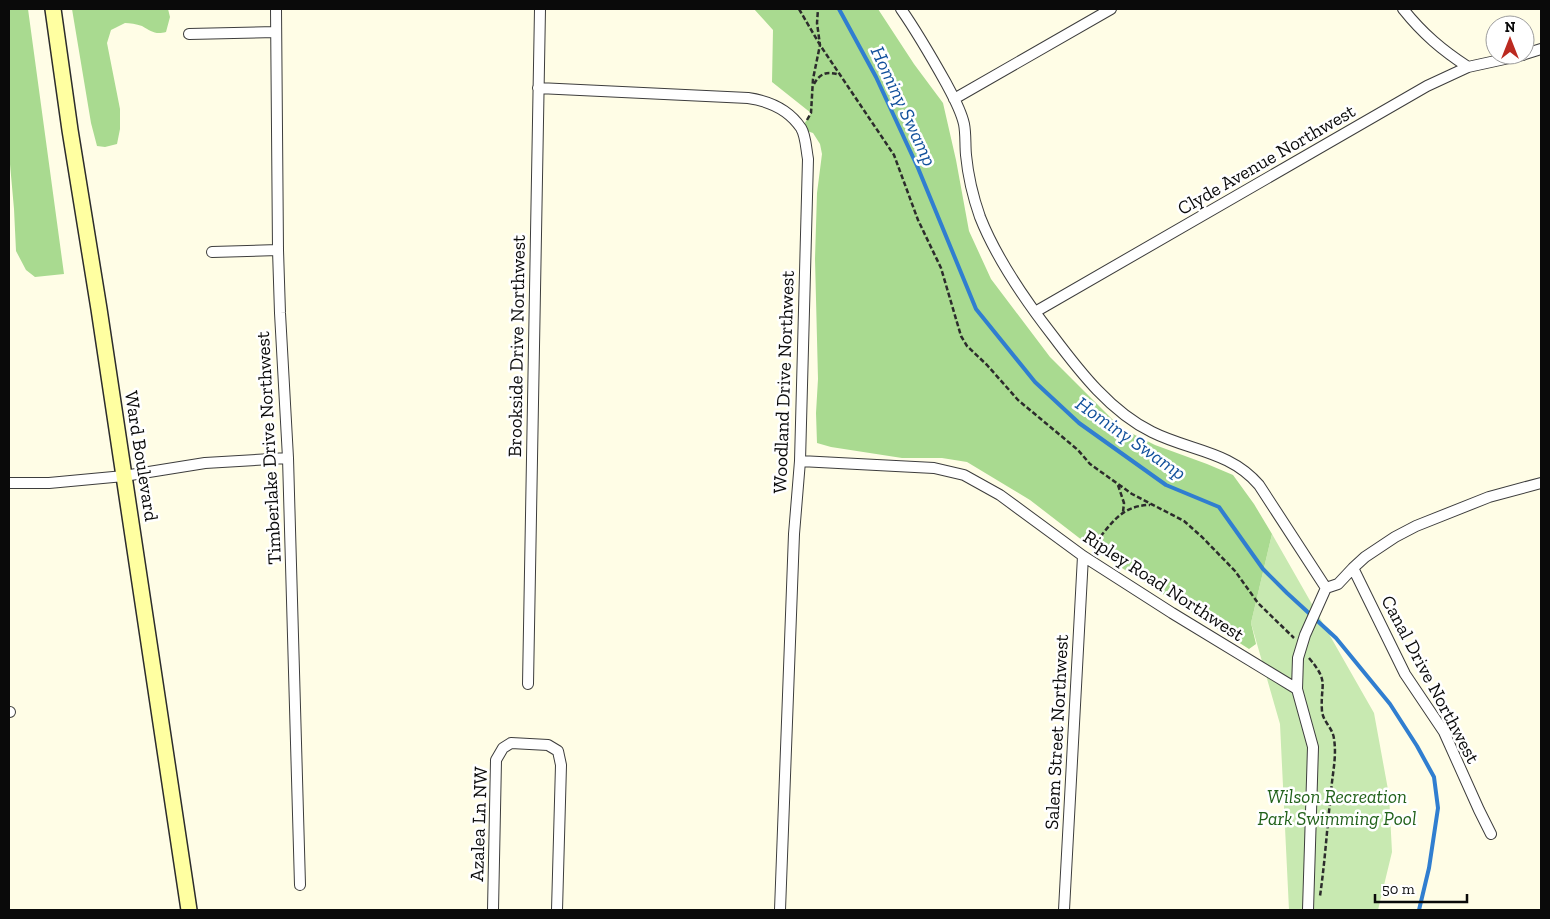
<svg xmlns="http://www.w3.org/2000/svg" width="1550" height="919" viewBox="0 0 1550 919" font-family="'Zilla Slab',serif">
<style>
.green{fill:#c8e9b1}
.forest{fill:#a9da90}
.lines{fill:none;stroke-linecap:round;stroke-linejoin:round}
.stream{stroke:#307ed0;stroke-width:4}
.street-casing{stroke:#3d3d3d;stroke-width:12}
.secondary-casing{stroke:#2c2c2c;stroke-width:18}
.path{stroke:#2c2c2c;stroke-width:2.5;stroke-dasharray:5 2.5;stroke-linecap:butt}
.street{stroke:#fff;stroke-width:10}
.secondary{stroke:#ffffa1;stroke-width:15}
.labels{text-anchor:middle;stroke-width:5;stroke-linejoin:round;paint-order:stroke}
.street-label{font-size:19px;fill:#0a0a0a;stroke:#fff}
.park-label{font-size:19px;font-style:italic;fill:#21611a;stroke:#fff}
.water-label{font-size:20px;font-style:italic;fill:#12519c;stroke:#fff}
</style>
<rect width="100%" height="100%" fill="#fffde6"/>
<path class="green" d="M1272 534 1374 713 1389 795 1392 852 1378 910H1289L1280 724 1251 623Z"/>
<path class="forest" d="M9 9H28L64 274 35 277 26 270 16 251 14 209 9 153Z
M72 9H168L170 17 166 32C155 35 151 31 142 26 136 24 130 23 125 23L111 30 107 43 120 109V129L117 144 105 147 97 146 91 123Z
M754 9H878L914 64 943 103 956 160 969 231 991 279 1050 357 1121 428 1155 445 1207 464 1233 475 1254 504 1272 534 1251 623 1256 644 1249 649 1100 554 1030 500 967 462 942 458H902L831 447 817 443 816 413 818 379 815 259 817 193 822 154 820 144 813 133 801 129 811 113 772 82 773 30Z"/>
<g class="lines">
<path class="stream" d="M839 9 876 77 918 168 976 309 1035 382 1079 423 1166 485 1219 507 1263 569 1287 593 1336 638 1390 704 1417 746 1434 777 1438 808 1429 868 1419 910"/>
<defs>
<path id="street" d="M276 9 278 250 280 313 288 458 300 885
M901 9C917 32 932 58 946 83 953 96 961 110 964 124 966 134 965 145 966 155 968 176 973 197 980 217 997 260 1025 300 1053 336 1080 372 1111 412 1152 432 1190 451 1230 451 1259 485L1326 588
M1403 9C1423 34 1442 50 1468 67
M189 34 276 32
M1525 54 1541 49
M538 88 748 98C769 101 789 110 801 128 806 136 806 149 808 159L800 461 794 534 780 910
M954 99 1111 9
M212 252 278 250
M1035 312 1427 86 1468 67 1523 55
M800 461 934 468 964 475 1000 495 1083 556 1172 613 1297 689 1313 747 1308 910
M9 483H49L124 476 205 463 288 458
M1353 568 1405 674 1444 732 1479 810 1491 834
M528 684 540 9
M1297 689 1298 658 1305 635 1326 588 1338 584 1353 568 1365 557 1395 537 1416 526 1489 497 1541 483
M9 712H10
M493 910 496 760 503 748 511 743 548 745 558 751 561 765 557 910
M1064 910 1083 556"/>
<path id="secondary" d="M53 9 70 130 99 309 189 910"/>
</defs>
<use href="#street" class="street-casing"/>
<use href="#secondary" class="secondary-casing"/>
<path class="path" d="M799 9 820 45 894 155 918 220 941 268 961 336 967 346 987 365 1018 400 1078 450 1090 464 1132 494 1184 521 1202 537 1235 571 1258 603 1294 638
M814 84C820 73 827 71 840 75
M807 120 811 113 813 79 820 45 817 23 818 9
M1118 485 1124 503 1123 512
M1091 548C1109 528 1119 505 1150 505
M1309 658C1330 683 1320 683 1322 711 1323 722 1333 728 1334 739 1337 757 1332 775 1331 793 1327 827 1325 862 1320 896"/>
<use href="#street" class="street"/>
<use href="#secondary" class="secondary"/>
</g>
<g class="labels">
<g class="street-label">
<text transform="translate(1266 159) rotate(-30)" y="7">Clyde Avenue Northwest</text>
<text transform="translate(516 346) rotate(-89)" y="7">Brookside Drive Northwest</text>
<text transform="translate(783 382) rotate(-88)" y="7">Woodland Drive Northwest</text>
<text transform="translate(268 448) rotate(-93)" y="7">Timberlake Drive Northwest</text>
<text transform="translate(142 456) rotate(81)" y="7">Ward Boulevard</text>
<text transform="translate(1164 585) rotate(33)" y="7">Ripley Road Northwest</text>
<text transform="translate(1431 679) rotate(62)" y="7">Canal Drive Northwest</text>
<text transform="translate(1056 732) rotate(-87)" y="7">Salem Street Northwest</text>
<text transform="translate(478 824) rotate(-88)" y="7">Azalea Ln NW</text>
</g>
<g class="park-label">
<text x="1337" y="803">Wilson Recreation<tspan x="1337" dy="22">Park Swimming Pool</tspan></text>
</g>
<g class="water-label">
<text transform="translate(904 106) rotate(65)" y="7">Hominy Swamp</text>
<text transform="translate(1131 438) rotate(35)" y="7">Hominy Swamp</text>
</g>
</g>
<rect width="1550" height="919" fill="none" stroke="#0a0a0a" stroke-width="20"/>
<g transform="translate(1510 40)"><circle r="24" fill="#ffffff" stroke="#9d9d9d"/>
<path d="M0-4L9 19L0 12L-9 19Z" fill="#bb2a20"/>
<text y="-8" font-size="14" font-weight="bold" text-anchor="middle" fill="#0a0a0a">N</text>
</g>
<path d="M1375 894v8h92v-8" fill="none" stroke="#0a0a0a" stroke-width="2.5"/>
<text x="1382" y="894" font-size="15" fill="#0a0a0a" stroke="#ffffff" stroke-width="4" paint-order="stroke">50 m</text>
</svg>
